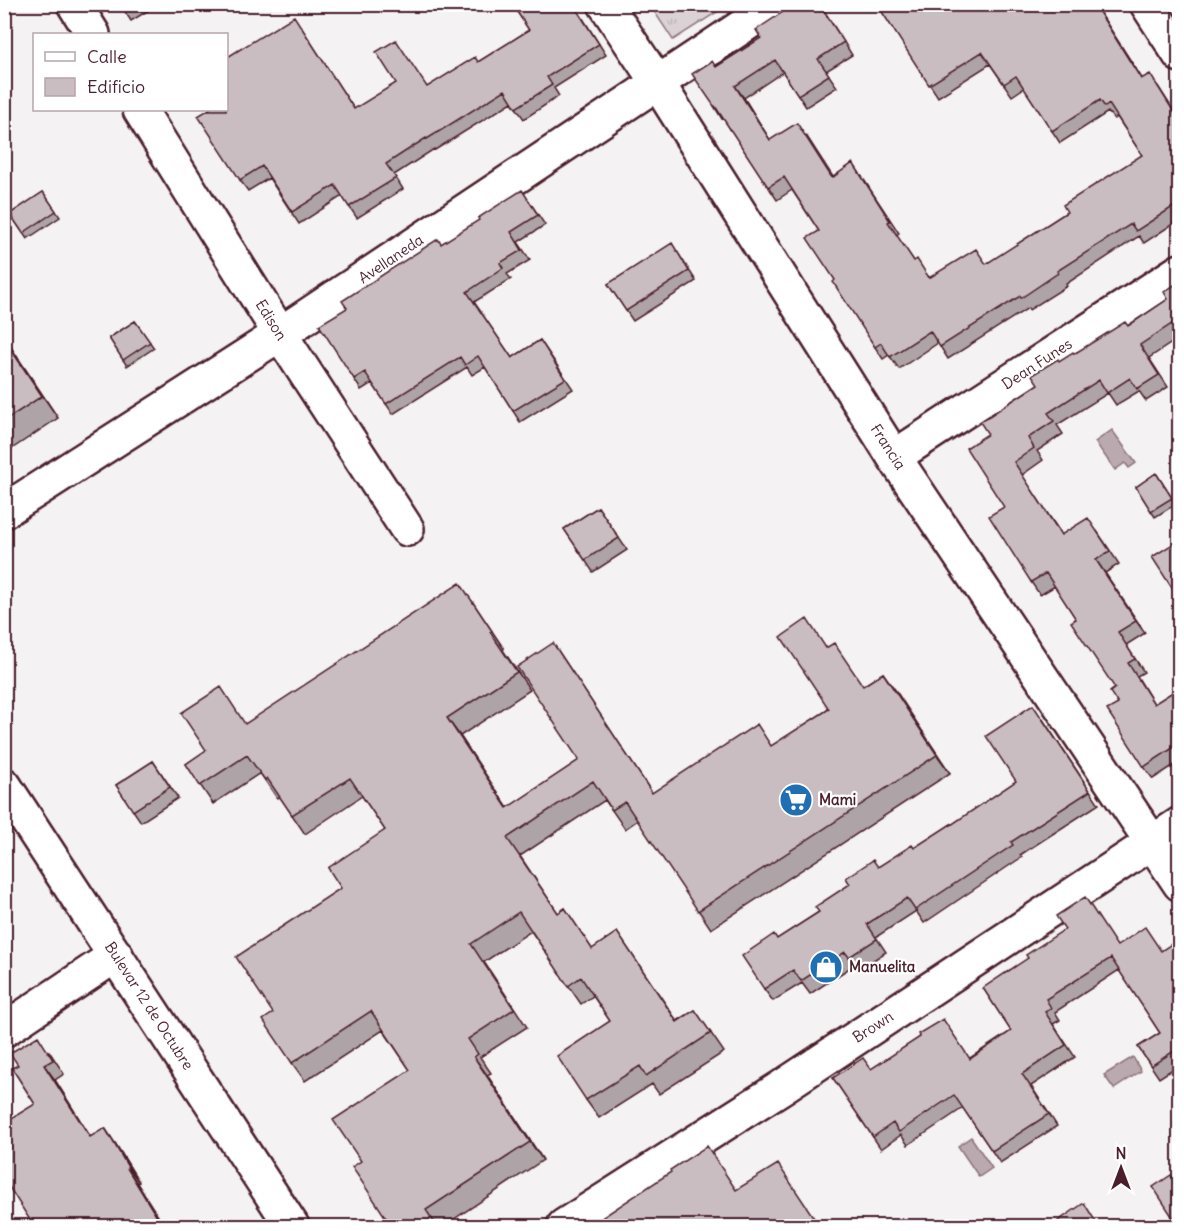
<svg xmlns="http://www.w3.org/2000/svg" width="1184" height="1231" viewBox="0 0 1184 1231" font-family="Delius,sans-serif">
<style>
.park{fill:url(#park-tufts);stroke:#927880;stroke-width:1.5}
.water{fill:#baa9ae;stroke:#8d727a;stroke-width:1.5}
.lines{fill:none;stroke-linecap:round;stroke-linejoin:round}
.minor-casing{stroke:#4a1f2b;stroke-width:38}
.highway-casing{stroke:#4a1f2b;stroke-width:38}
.minor{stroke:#fff;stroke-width:33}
.highway{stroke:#fff;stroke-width:33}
.wall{fill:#aea3a6;stroke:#4a1f2b;stroke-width:1.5}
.shaded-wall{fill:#8d8487;stroke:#4a1f2b;stroke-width:1.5}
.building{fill:#cabdc1;stroke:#4a1f2b;stroke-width:1.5}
.labels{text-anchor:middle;stroke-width:4.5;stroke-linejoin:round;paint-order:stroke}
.street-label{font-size:15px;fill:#4a1f2b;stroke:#fff}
.poi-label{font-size:15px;font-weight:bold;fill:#4a1f2b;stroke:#fff;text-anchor:start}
</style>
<defs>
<pattern id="park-tufts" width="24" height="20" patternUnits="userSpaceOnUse" patternTransform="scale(1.5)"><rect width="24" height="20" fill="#dbd2d5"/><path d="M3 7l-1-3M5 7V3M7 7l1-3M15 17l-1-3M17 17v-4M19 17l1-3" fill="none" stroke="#bdb4b7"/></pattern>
</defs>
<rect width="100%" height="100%" fill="#f4f2f2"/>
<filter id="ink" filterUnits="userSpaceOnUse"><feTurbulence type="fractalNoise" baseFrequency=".0167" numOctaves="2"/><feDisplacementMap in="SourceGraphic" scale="12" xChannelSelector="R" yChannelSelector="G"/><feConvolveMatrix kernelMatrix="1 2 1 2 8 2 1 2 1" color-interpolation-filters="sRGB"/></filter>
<g filter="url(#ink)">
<path class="park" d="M650 5H728L673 40Z"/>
<path class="water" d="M1112 430 1136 463 1129 468 1125 463 1115 470 1095 442Z
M1133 1057 1141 1071 1114 1089 1104 1075Z
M971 1137 992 1168 979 1177 958 1146Z"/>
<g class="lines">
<defs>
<path id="minor" d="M74 4 93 34
M605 4 657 82 894 457 1180 884
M1147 4 1180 55
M140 110 280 334 407 529
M894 457 1180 271
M4 511 280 334 776 4
M4 1030 116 955
M564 1226 782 1087 1180 824"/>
<path id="highway" d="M4 785 292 1226"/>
</defs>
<use href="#minor" class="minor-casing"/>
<use href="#highway" class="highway-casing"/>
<use href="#minor" class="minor"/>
<use href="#highway" class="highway"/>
</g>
<path class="wall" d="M120 4H159L131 21Z
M512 4H574L606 55 554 88 559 96 524 119 512 102 435 150 434 149 394 175 403 189 357 218 342 196 299 224 269 178 248 191 240 180 208 110 301 27 354 109 427 87 478 62 529 30Z
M820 4 852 55 826 71 837 87 806 107 783 72 744 98 770 140 806 135 833 177 853 163 899 233 896 235 914 261 930 278 987 264 1067 212 1142 155 1117 117 1114 119 1108 112 1060 143 1024 88 1012 96 990 64 938 97 877 4 1086 9 1102 16 1142 79 1158 86 1179 119V220L1144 243 1139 236 1066 284 1067 286 1029 310 1028 308 948 359 938 343 899 369 889 355 883 359 875 347 835 280 819 231 792 190 777 200 723 118 722 119 714 106 716 67Z
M43 192 60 217 27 239 10 214Z
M529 201 545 225 518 242 530 260 507 274 511 279 474 302 512 358 540 340 573 389 520 422 485 367 472 375 467 367 393 414 372 383 361 390 354 379 347 308 441 244Z
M678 253 696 281 633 321 608 284Z
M1179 282V338L1149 358 1168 387 1146 401 1139 391 1116 405 1108 393 1057 425 1063 434 1037 451 1043 460 1022 475 1062 535 1097 531 1119 564 1105 573 1145 633 1126 645 1144 672 1137 676 1154 704 1179 688V762L1153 779 1144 767 1118 704 1115 688 1076 619 1055 586 1040 595 1031 582 1004 507 988 434 1038 384 1059 361 1128 326 1168 299Z
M135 321 154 348 127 366 109 338Z
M4 337 58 418 10 450 4 442Z
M1156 473 1176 504 1155 517 1136 487Z
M598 507 627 550 593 572 564 529Z
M472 601 504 649 503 650 530 690 460 736 507 808 579 760 565 662 652 793 772 746 829 709 827 648 863 686 883 673 950 773 711 929 638 820 625 829 605 800 520 856 558 913 565 908 592 949 617 932 677 1021 695 1010 724 1052 659 1094 652 1084 599 1118 586 1100 610 1021 593 996 581 1004 531 931 484 962 527 1027 480 1057 491 1073 487 1075 543 1160 442 1227H392L361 1161 410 1070 383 1030 305 1081 292 1063 273 1013 341 888 385 830 362 796 305 834 280 797 277 798 260 773 213 804 186 764 246 724Z
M1042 718 1099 804 1020 855 1022 857 924 923 916 911 876 937 886 952 858 970 854 965 810 994 802 983 773 1001 764 989 777 939 819 912 878 867 914 848 951 825 1016 781Z
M153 761 178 798 141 822 116 785Z
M1179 940V1065L1159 1078 1138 1047 1160 1033 1119 970 1055 1012 1060 1020 1053 1024 1075 1057 1031 1086 1057 1126 1000 1163 963 1108 908 1145 901 1135 881 1149 833 1078 871 1069 970 1058 1011 1031 983 988 1117 946 1161 951Z
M49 1051 64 1074 55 1080 90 1137 115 1143 139 1182 30 1220 35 1104 12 1068Z"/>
<path class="shaded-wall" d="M1094 4 1102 16 1150 91 1141 79Z
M735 86 744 98 778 153 770 140Z
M4 337 58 418 4 339Z
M1096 560 1105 573 1145 633 1136 621Z
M553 643 565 662 664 811 652 793Z
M883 673 896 691 950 773 937 755Z
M447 718 460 736 520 826 507 808Z
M474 1057 487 1075 543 1160 530 1142Z
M44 1065 55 1080 100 1152 90 1137Z
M105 1128 115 1143 139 1182 128 1167Z
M127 1168 137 1183 165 1227H163Z"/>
<path class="building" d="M120 4H132L123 10Z
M512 4H573L599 44 547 77 552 85 516 108 505 90 427 139 426 138 386 164 396 178 349 207 335 185 292 212 262 166 240 180 198 116 208 110H226V58L294 16 354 109 396 83 376 52 396 40 427 87 475 57 478 62 529 30Z
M795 4H819L844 42 818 59 829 75 798 95 775 60 735 86 770 140 797 123 832 178 853 163 890 221 888 222 914 261 917 259 929 278 976 249 986 264 1067 212 1063 205 1142 155 1109 104 1105 107 1100 100 1052 131 1016 76 1004 84 982 52 929 85 877 4H1082L1085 10 1094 4 1141 79 1150 74 1179 120V203L1136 231 1131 224 1057 271 1058 273 1021 298 1020 296 940 347 930 331 890 357 881 343 875 347 833 282 835 280 807 238 819 231 784 177 768 187 715 106H714L692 74 712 61 716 67 761 38 756 30Z
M522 190 538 215 511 232 522 250 500 263 503 268 467 292 512 358 540 340 565 379 513 411 478 356 465 365 460 357 386 404 365 372 354 379 319 325 347 308 342 301 438 239 441 244 479 220 478 218Z
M43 192 56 211 23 233 10 214Z
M672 243 689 271 626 311 608 284Z
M1179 282V319L1140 345 1159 375 1137 389 1130 378 1107 393 1099 380 1048 413 1054 421 1028 438 1034 448 1014 462 1061 535 1088 518 1110 551 1096 560 1136 621 1118 632 1135 659 1128 663 1154 704 1179 688V744L1144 767 1107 710 1118 704 1110 692 1115 688 1071 622 1076 619 1046 573 1031 582 989 516 1004 507 966 448 988 434 980 422 1038 384 1032 375 1058 359 1059 361 1073 352 1074 354 1125 322 1128 326 1168 299 1164 292Z
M135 321 150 342 123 360 109 338Z
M4 339 42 396 4 421Z
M1156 473 1172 498 1151 511 1136 487Z
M598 507 619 538 585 560 564 529Z
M1179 540V599L1152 557Z
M460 583 492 631 490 632 517 672 447 718 507 808 579 760 517 667 553 643 652 793 757 724 771 746 829 709 781 637 807 619 826 648 834 643 863 686 883 673 937 755 698 911 625 802 612 810 593 781 507 838 558 913 565 908 592 949 617 932 677 1022 695 1010 711 1033 646 1076 640 1066 586 1100 557 1056 610 1021 581 977 568 986 519 912 471 944 514 1009 468 1039 478 1054 474 1057 530 1142 426 1210 434 1222 427 1227H392L352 1167 361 1161 333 1120 410 1070 371 1011 292 1063 263 1020 273 1013 236 957 341 888 328 868 385 830 350 778 292 815 267 778 265 780 247 755 200 786 186 764 206 750 181 713 221 687 245 724Z
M1033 705 1090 791 1011 842 1013 845 915 910 907 898 867 924 877 939 849 957 845 952 801 981 793 970 764 989 742 956 774 934 777 939 819 912 815 907 850 884 846 878 873 860 878 867 912 845 914 848 951 824V825L1016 781 986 736Z
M153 761 170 787 133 811 116 785Z
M1085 897 1117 946 1145 927 1161 951 1179 939V1052L1177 1049 1151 1066 1138 1047 1160 1033 1111 958 1046 999 1051 1008 1045 1012 1066 1045 1022 1074 1049 1114 992 1151 954 1095 899 1132 893 1123 873 1137 833 1078 863 1058 871 1069 920 1037 918 1034 943 1019 970 1059 1011 1031 983 988 1028 958 1026 955 1065 929 1056 916Z
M38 1036 53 1060 44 1065 90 1137 105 1128 128 1167 127 1168 163 1227H20L30 1220 4 1179V1123L35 1104 12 1068 18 1065 10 1053Z
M707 1146 736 1190 778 1164 820 1227H596L594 1223 671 1172 670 1170Z
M1171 1175 1179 1187V1227L1153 1187Z
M1084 1203 1099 1227H1061L1058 1221Z"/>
</g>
<defs>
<symbol id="supermarket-disc" viewBox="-11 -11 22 22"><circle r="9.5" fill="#1f6fb2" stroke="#fff"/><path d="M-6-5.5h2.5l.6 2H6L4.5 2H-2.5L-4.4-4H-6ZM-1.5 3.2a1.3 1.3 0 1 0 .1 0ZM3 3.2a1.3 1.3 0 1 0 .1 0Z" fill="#fff"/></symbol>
<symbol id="shop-disc" viewBox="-11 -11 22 22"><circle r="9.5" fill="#1f6fb2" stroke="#fff"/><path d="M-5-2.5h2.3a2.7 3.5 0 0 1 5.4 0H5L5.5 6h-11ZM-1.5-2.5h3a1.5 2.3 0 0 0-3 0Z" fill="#fff"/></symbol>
</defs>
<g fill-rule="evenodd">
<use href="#supermarket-disc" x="777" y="781" width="38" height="38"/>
<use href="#shop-disc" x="807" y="948" width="38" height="38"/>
</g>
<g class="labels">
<g class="street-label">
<text transform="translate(391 259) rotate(-34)" y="5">Avellaneda</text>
<text transform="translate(271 320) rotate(58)" y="5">Edison</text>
<text transform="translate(1037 364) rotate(-33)" y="5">Dean Funes</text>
<text transform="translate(888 447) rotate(57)" y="5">Francia</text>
<text transform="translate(149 1006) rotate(57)" y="5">Bulevar 12 de Octubre</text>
<text transform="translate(873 1027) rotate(-33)" y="5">Brown</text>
</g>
<g class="poi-label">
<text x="819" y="805">Mami</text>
<text x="849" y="972">Manuelita</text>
</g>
</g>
<rect width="1184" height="1231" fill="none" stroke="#fff" stroke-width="24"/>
<rect x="12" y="12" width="1160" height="1207" fill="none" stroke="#4a1f2b" stroke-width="2" filter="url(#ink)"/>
<rect x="33" y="33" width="195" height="78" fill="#ffffff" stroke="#b7a5aa" stroke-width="1.5"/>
<rect x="45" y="52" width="30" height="9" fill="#ffffff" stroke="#b7a5aa" stroke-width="1.5"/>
<text x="87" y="63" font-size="18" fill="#4a1f2b">Calle</text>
<rect x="45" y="78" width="30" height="18" fill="#cabdc1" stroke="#b7a5aa" stroke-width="1.5"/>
<text x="87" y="93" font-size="18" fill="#4a1f2b">Edificio</text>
<g transform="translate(1121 1168)" stroke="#ffffff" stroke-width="4.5" paint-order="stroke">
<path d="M0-4.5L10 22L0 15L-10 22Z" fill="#4a1f2b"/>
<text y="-9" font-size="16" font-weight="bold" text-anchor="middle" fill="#4a1f2b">N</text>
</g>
</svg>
